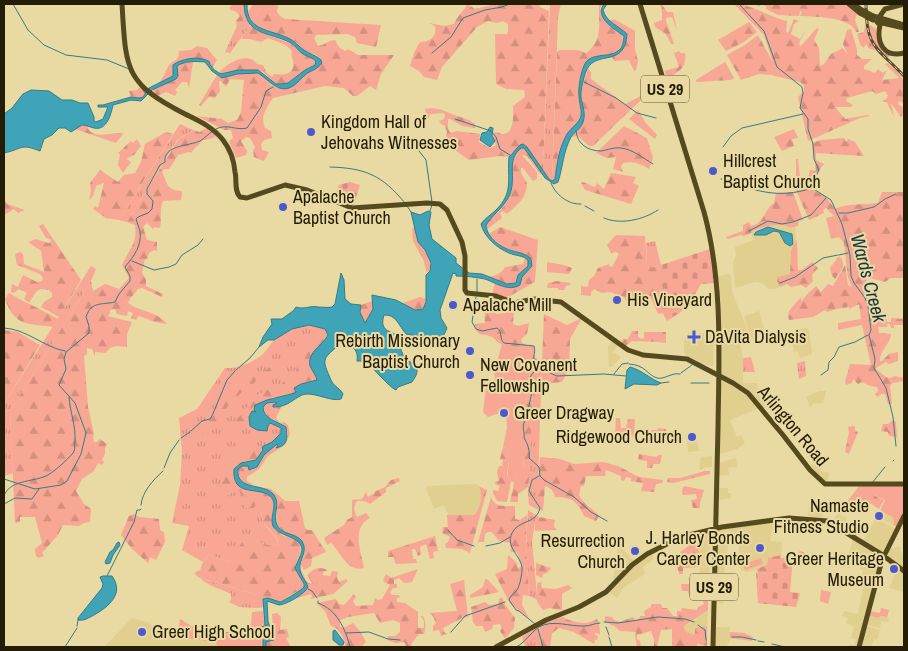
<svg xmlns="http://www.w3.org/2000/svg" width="908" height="651" viewBox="0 0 908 651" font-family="'Archivo Narrow',sans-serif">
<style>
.built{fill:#e1cf8f}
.grass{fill:url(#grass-tufts)}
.forest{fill:url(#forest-firs)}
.cemetery{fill:url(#cemetery-stones)}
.park{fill:#f8a794}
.water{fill:#40a4b8;stroke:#377c83}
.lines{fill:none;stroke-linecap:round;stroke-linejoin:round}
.stream{stroke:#377c83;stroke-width:1}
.major{stroke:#55491e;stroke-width:5}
.rail-casing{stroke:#554c2e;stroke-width:3}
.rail{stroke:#e9d9a2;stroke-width:1;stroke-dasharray:4;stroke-linecap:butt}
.major-bridge{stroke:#55491e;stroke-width:5}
.poi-dot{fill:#4c59ce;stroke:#e9d9a2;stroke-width:2}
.labels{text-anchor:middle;stroke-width:4;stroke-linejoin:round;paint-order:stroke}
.shield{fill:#e9d9a2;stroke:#5e5536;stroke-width:1}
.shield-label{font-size:16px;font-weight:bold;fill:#231d07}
.poi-label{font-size:18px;fill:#231d07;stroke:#e9d9a2;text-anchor:start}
.street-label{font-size:18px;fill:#231d07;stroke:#e9d9a2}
.water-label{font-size:19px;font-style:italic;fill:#18363d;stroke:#e9d9a2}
</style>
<defs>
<pattern id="grass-tufts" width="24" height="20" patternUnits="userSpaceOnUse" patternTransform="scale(1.25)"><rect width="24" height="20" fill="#f8a794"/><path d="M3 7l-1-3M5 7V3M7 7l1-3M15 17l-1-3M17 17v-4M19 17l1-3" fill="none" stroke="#d48f7e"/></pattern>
<pattern id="forest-firs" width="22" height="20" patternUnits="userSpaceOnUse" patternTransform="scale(1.25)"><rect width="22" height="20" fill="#f8a794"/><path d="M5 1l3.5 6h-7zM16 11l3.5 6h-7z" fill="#d48f7e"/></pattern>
<pattern id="cemetery-stones" width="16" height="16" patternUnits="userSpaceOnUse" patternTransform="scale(1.25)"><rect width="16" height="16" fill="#f8a794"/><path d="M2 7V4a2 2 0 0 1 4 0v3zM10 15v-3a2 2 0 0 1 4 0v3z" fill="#d48f7e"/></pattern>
</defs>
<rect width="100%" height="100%" fill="#e9d9a2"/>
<path class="built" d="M774 224 786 226 790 228 795 226 796 242 791 250 790 275 777 281 780 287 775 289H769L762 283 755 282 735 288 733 262 736 256 735 247 754 240 751 233 752 231Z
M728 274 731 275 732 292 746 326 750 343 740 344 743 358V383H757L760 398 769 396 772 405 765 407 762 411 759 408 730 420 737 437 741 435 745 443 737 449 719 454 721 328 719 276Z
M759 311 764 329 758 332V335L751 340 744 316Z
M804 328H807L809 330 812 354 800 358 798 351 794 352 791 332Z
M688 333H714L713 366 701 365 696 360 691 359 684 353V340Z
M612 341 618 345 613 352 621 357 612 367H609L608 347Z
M819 391H826L823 403H814L810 407 806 397Z
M687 439 697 440 699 451 688 452Z
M712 456V467H705L702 470 699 469 701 457Z
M736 458 737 467 728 468 729 475 719 476V463Z
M811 464 822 467 821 471 829 473 827 484 810 469Z
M476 484 484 490 476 516H449L444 505 434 509 426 488 428 486Z
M719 488H728V493H731V498L718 500Z
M809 504 824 505 823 518 808 517Z
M880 511 893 517 894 522 893 525 877 517Z
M838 513 847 518 842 528 832 522Z
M876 518 896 529 883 553 863 541Z
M785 521V528L778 527V530L772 531 770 541 782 542 781 555 768 558 767 565 764 568 747 572 742 571 737 564 740 540 729 539 723 579 720 583 721 586 726 588 723 604 716 602 718 530Z
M710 533 709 583 708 589 707 586 700 584 699 549 695 536Z
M853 539 881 556 857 647H848L850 644 854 645 856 640 851 638 854 627 846 623 848 618 842 616 844 611 858 614 864 584 861 582 863 571 860 569 861 566 851 561 849 568 840 566 841 552 849 554Z
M618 544 634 561 613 583Z
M900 546 904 561V569L886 557 890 549Z
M652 554 654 559 643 567 645 574 624 587 617 598 609 592 632 567Z
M898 568 904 572V592L889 588Z
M708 610 707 626H700L693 635 685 631 684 625H687Z
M870 616 879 618 880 616 889 618 888 622 881 621 880 628 868 625Z
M132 618 149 623 173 637 202 639 214 643 217 645 216 647H104Z
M867 626 880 630 877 640 874 639 871 647H861Z
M716 627H730V641L726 647H720L715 645Z"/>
<path class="grass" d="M253 4H264L251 22 247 14Z
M550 4H561L558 17 552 181 547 177 543 170Z
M246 18 250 26 230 53 225 52 237 26Z
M180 124 193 130 177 140 127 222 119 220Z
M655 241 661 265 650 268 647 265 646 243Z
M91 266 96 269 91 281 10 411 13 473 4 476V404Z
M309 325 325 329 327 332V338L257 414C264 420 276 423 282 430L279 437 234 474 263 493C262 501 259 513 263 521 266 530 277 534 278 544L272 546 255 541 229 561 215 557V554L208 556 203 562 182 550 189 526 172 523 180 485 182 452 179 418 197 409 225 368C238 369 254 362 264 353 268 349 270 344 274 340 283 331 297 327 309 325Z
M534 356 542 363 537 509 529 505 528 493 533 386 530 384Z
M751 357 755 372H743V358Z
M805 361 806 376 799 379 797 363Z
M528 510 539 517 535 522 532 542 537 595 543 596 544 604 539 605 536 599 529 596 526 548Z
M200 578 258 595V608L239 607 229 602 231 600V594C220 588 209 587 200 578Z
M881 608 889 610 887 617 880 616 879 618 870 616V611L880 613Z
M539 625 541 647 525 646 522 637Z"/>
<path class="forest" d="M232 4H244L246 18 237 26 236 21 240 16 235 11 230 10V7Z
M264 4H278L277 12 280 16 285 19 381 25 376 47 357 43 355 37 347 34 316 35 314 38 318 46C325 45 328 40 335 40L339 47 345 51 348 49 358 55H394L381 74 376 90 370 86 357 96H353L344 88 325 86 273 98C266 108 260 117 265 128L271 131 272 138 264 140 261 144 262 150 269 152 264 161 254 157 253 151 255 147 250 138 246 137 241 141 247 151 246 155 236 158 229 141 233 138 231 130H224L197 116 222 119 228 123 237 120 241 112 244 80 230 79 226 87 221 81H219L220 91 215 98 209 97 201 106 199 105 217 75 220 77 240 73H258C264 77 268 83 273 86 286 94 295 82 305 75 313 69 316 70 321 60L316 55 303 50 297 43 263 29 251 22Z
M467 4 475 9 496 4H539L540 7 549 11 543 170 525 145 511 153 509 157 500 156 469 160C461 154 451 148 445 141L447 132 445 126 441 124 439 121 444 119 445 115 443 113 430 114 429 118H427L425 109C438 106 446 112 457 116 464 118 469 119 475 124V128L462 126 450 119H448V129L451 133 457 131 480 134 479 142 490 148 496 145 493 136 494 132C497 132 499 133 502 134 515 135 513 114 513 106L525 97 524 90 506 89 496 84 495 34H507L508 31V24L503 21 497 23 488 21 477 27 442 67 437 80 424 77 419 71 410 66 414 53 420 42C430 42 437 37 435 26L429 23 444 26 454 24C457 15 465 11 467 4Z
M599 4H603L600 8C604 21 611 29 622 35L623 41 618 51 609 55 592 58 586 64 579 89 581 116 565 139 558 159 555 179 552 181 557 52 560 50H578L586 53C604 40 598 23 599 4Z
M660 4H662L667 12H673L677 31 672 17 666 18V21L674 44H671L666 34 655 27 654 23 662 20V12Z
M734 4C753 4 768 17 787 21L786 31 788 33 794 19 799 21 794 24 791 34 800 39 805 31 800 41 799 45 801 46 815 30 817 28 819 29 814 40 819 48 820 66 824 64 831 54 843 48 848 55 843 44 847 30 851 29 857 49V55L862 59H872L864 66V69L875 73 878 69 883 73 887 70 882 80 899 78 885 64 887 63C906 76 904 82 904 103L899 101 898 104 904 108V114L901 117 891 103 894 117 887 102H883V100H885L888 96 885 91 876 94 872 91 847 98 846 101 853 105 851 107H835L845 119 867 115 870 116 860 118 808 141 798 97 804 91V86L800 82 771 75 759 74 741 80 727 55 745 45 758 35 773 62 764 35Z
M754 4H845L857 13 855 20 859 32H856C850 16 815 17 800 16L802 12 800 11 799 16 778 15 766 9V6L761 4 760 7Z
M614 19 635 31V49L638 61 636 70 634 71 629 60 614 61 612 57 621 52 627 35 610 21Z
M749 22 757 32 744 42 726 51 718 40Z
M865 24 869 39 876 51 868 48 867 44 863 48 860 44 857 34 864 32Z
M870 25 876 29C875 43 881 48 893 55L887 57 877 47 869 33H871L869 26Z
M250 26 260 32 292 44 300 52 314 58 316 64 288 83 281 84H276L263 72 259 70H238L226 74 219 73C227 63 248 51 257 64L263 65 266 72 272 77 274 74C288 76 297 72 292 57 291 54 293 52 290 49 286 44 275 41 268 38L261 42 250 39H241Z
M197 46 207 48 217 60 212 68 206 60 187 59 173 68V76L159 84 169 65 178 58 179 51 191 50Z
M679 51 680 53H685C687 67 680 71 668 78L664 71 679 67 674 53Z
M188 62H193L189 88 187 82H182L175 90 177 92 175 96 166 92 157 96 150 92 169 81 175 79 178 72 177 66Z
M725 62 734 78 731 80 697 82 696 80Z
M588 68 591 72V79L625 104 643 95V98L593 146H589L578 136 571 137 581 126 584 118 581 92Z
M140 87 146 92C141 99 138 98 131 97L129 91 137 90Z
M638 110 645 122 657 135 655 139 629 119Z
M87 125C89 140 111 133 123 133V134L116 143 75 129 80 126Z
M624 126 647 138 653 158 649 169C640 163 633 161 623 163L621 167 623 172 613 169 616 157 607 158 596 153Z
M206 128 217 135C215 138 207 140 203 140 199 145 194 148 191 153L189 152 178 155 169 169H164L162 172C168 184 166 190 182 191L181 200 163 201C159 210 162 219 160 228L154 227 153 229 147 223 143 227 147 240 157 242V251L154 250 149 253 147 259H145L142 273 146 279V286L163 294 162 297 142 288 138 289C135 294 130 297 128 303 140 312 157 311 167 324L155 322 139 316 136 320 131 318 133 313 128 311 127 316 117 314 115 309 110 310V314L107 316 132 322 127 334V347C118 346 110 345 106 353L95 352V357L92 349 87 348V354L84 356 88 407 94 434 93 438 94 442H97L100 439 107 444 105 448V454L102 460 104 462 102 465 98 463 94 471 82 479 76 491 84 504 91 509 90 522 84 523 79 526 63 525 58 535 42 553 44 556 39 558 36 556 35 549 42 543 35 517H20V522L15 523 10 411 91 281 93 291 105 284 119 289 129 278 122 265C129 249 138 243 135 225L127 222 178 140 193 130 200 132Z
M794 129 798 138 792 139 794 146 782 151 774 137Z
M166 132 173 134 119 220 106 218 93 209 95 206 98 208 104 183 96 186 93 196 89 200 91 191 90 183 100 170 118 182 124 175 135 173 141 162 145 144Z
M844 138 846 142 848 139 855 142 864 156 816 153V160L824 164 808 184 809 188 825 196 835 209C848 203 864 205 878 203L882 192H904V278H891L885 282 866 277 870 317 886 318 887 322H891V318L904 319V325H894V328H891L890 324H887V327H878L879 333 891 334C890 345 879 351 880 361H882L889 354 898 352V361L889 364 886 362 876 368V370C883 372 886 382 895 376L904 378V381L892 383 890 386 892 404H888L885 394H881L878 397 875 394 878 391 877 387 870 386 862 382 858 384 853 379 852 383 846 385 845 382 850 364 871 365 862 325 838 330V323L861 319 859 304 849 309 847 297 837 300 836 309 827 312 825 310 813 317 789 320 788 316C803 308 796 308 804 298 807 294 812 290 816 286L821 292 828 284 833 286 845 265 848 285 852 287 848 278 844 243 839 237 834 216 826 208 823 210 824 213 809 220 796 190V159H798L800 178H808L810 170 816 171 812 143 821 140Z
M521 148H524L535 162 542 174H540L527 156 522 155 537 172V179L533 181 523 168H521V173L527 183C527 198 518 204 507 214L503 211 500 213 502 218 486 230V223C496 214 507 206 511 193 516 177 507 160 521 148Z
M611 173 636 177 633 183 639 186 631 204 585 190 581 183 583 182 595 187 597 183 604 189Z
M793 192 803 220 799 221 798 226 790 228C779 221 764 227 752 231L751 233 744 236 741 235 728 239 726 237 743 231V225L749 222 751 226C765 223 763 211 774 203L776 193Z
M4 198 7 204 25 210 18 213 14 209 4 215Z
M43 224 81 280 59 317 41 307 44 302 52 297V293L49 290 40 289 36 292 29 303 24 299 27 293 19 289 14 293 11 292 12 284 18 287 23 275 37 282 42 281 43 278 40 274 17 265 15 254 20 252 23 254 24 264 44 272 41 251 28 242 36 239 48 243 51 242 50 239 46 238 39 226Z
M415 226C416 231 417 237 419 241 423 251 436 263 427 273L423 259 413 241 412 229Z
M500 227 538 240 535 282 510 296 509 299 492 294 495 283 505 287 515 288 521 283C521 273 530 272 532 264 529 251 515 253 505 248 498 245 494 240 489 234Z
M616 235 645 236 647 265 650 268 658 266 663 313 658 314 650 296 644 295 643 299 629 296 626 297 632 310 624 297 610 292 602 293 594 289 591 292V296L581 295V286L588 287 589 280 594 276 598 268 609 264V266L612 267 619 254 617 252 611 253 607 245Z
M797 240 798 270H802L812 262 818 268 812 275 813 281 806 288 801 285 791 287 787 284 780 287 777 281 778 277 790 274 791 250Z
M525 258 528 260V266L518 275 516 283C506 286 497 281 488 277 495 276 501 274 505 267L523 264Z
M547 262 564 265 572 268 569 274 547 272Z
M557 281 571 283 570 285 566 286 564 290H559L558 288H547L548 283Z
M9 293C25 303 42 309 58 319L53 327C27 323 15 327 5 299Z
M420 297 426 299 424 307 420 310 412 309 403 303Z
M495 300 511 307 510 309 502 304 498 303 494 308 496 314 506 313 514 308 513 324 518 326 529 323 527 334 521 339 522 343 525 344 523 348C515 347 506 347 499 343 496 341 495 339 492 337 482 332 479 340 474 324L485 323C485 315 483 309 488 301Z
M372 301 373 309 365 323 360 312 361 305Z
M544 314 567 325 582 318 570 339 569 369 562 382 541 384Z
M4 330 18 332 40 345 4 404Z
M632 331H638V337L642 339 644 338V332H666V343C654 341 644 342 632 341L625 346 621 342 623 339H628Z
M319 335 327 338 320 344 313 372 317 377V380L307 382 294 390 296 392 295 393C282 397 264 397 254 406 245 413 245 433 230 428L235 420 240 416 256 395 280 385 296 371 299 358 309 342Z
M530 344 534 347V356L531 383 533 386 529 479 528 487 518 494V502H510L516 474 520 469H524V462L521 446 532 356 529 347Z
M279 360 277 370 275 368 271 371 270 376H267L264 374 262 378H258L252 386 246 388 233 401H230L220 423 198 442 202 435 204 425 214 415 226 385 242 378 248 372H259L252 376C262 372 271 368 279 360Z
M267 403 275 402 279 407H281L276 418 280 423 284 422 288 425 290 434 285 445 268 456 259 469 247 477V481L254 486 271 489 285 501H299L305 528 308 530H312L326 552 312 558 311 566 304 570 300 563C318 531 283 541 277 523 275 518 278 513 277 508 277 503 273 497 272 493 259 485 237 488 238 469L242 466H248L252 470 257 467 264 455 276 445H278L277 448 280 447 288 434 284 425 265 415 263 407Z
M616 418H620L621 428H626L628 419H635L634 437 629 433 615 434Z
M893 420 896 422 897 437 889 436 888 432 881 431 883 424H888Z
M855 426V431L858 432 849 454 845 452 849 432 848 427Z
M659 428 666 429 664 442 662 436 651 437V430H657Z
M269 444 262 448 263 450 256 460 239 464 236 481C245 495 262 487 272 498 276 507 269 517 274 526 284 547 313 527 295 566L304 587C301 592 298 591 294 593 281 600 283 604 268 598L263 601 264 607 258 608V595L198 577 194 573 200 570 203 562 210 554 215 553V557L229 561 245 538 272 546 278 544 277 538 263 522 259 501 257 500 254 508H245L239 489 222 498C217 484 225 464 234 454 237 454 240 455 242 455 253 454 259 445 269 444Z
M503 447 508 449 509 460 507 475 511 481 507 502 497 501 493 493V490L498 491 500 486 495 484 496 481H499L497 472 499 466H502L503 460 500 459Z
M639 454 656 457 659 455H662L660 464H653L652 468H647V461L638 460Z
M540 457 560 459 574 464 603 462 618 466 639 477 663 480 662 483 656 484 654 492 641 491 643 483 631 481V478L626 477 624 481 621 480V476L606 470 605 476H586L584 486H581L579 495C586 508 591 506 599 516L596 521 584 516C576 500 573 498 555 497 554 491 551 488 545 486L543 511 537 509 536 503Z
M705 471H710V474L673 483 667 482 668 478H680Z
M399 478 400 481 386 488V492L370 504C366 501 362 500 357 501 353 507 354 511 357 517L366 513 370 518C351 527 361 552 364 568 347 573 341 552 331 543L327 545 324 538 344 525 347 520 352 517V500L362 499 366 492 368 497 375 493 374 492 385 487 391 480Z
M478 486 487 490 470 553 462 549 446 548 445 544 448 542 450 537 442 533 443 527H448L447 515H475C480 508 484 494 478 486Z
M684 486 704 490 700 503V508H693L691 500 697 499 696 494 683 495 682 490Z
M491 497C495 508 505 506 515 506V519L520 520 527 515 526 548 529 596 523 595 522 605 529 618 510 604 495 574 507 569 508 555 516 562 518 568 522 566 517 552H511L510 543 499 541 492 532H488L485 534 484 542H478Z
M134 514 139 517 159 519 160 530 164 532 165 542 156 560 150 557 148 563 132 549 121 535 129 516Z
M539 517 555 520 554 526 556 530 535 531V522Z
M435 536 438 551 433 552 434 558 430 559 426 544 420 547 421 554 418 556 415 549H412L413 559H416L417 563 397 564 395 563 394 557H388V551Z
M693 536H695L699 549 698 567 683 568V574H679L677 565 682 564 681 559 684 557 680 552 693 543Z
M800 551 803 552 811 557 810 560 801 562 796 560 795 556Z
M781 555 782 570 780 572 758 574 757 569 767 565 768 558Z
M536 563 551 568 547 573 543 574 542 578 536 575Z
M299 566 307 582 311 584 312 583 307 575C315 568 318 566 328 570L323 572V575L330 576 332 571 338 572 337 577 339 582 346 579 348 581 333 594 310 599 312 597 311 594 294 599 292 598 299 596 308 587 301 573Z
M418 569 412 582 404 583 399 578 394 580V584H397V588H393L390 593 392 595H399L400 597 397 598V602L405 603 418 612V628H424V621L421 616H423C426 622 426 627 424 634H419L411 644 412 647H407L404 642 396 643 387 640 388 636H395L400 632V623L393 620 380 623 374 613 348 617 340 620V627H345L353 623 360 631 366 642 362 646H354V647H346C343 639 341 628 331 626L325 611 316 603 336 599 339 604 344 605 354 594 356 597 353 601 356 606 373 605 375 598 378 600 382 599 390 585 383 581 386 574 391 578Z
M485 579 488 580 499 592 470 598V595L483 587Z
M464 580 468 617 462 618 443 628 444 632 447 634 441 636 439 630 433 631V626L436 623 433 616 429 613 457 611 450 584Z
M541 582 542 588 556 589 568 585 572 588 562 594V610L549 608 543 610 539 605 544 604 543 596 537 595V583Z
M681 584H691L695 597H690L688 591H682Z
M708 589V610L684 626 685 631 693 635 695 633V628L707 626V646L697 644V647H672V629L661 630 657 647H654V639L651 631 637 635V639L640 641 641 647H637L635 636 636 632 620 631 614 626 605 622V616L612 617 614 620 620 622 633 617 635 620 639 619 640 616H645L644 611 651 607V604H661L662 608H667L673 616H677V611H681L682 608 697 610 698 607 704 604 701 596Z
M502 597 506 606 515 618 514 628 505 639 500 631 502 628 500 624 493 625 492 629 485 632 483 626H476L473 622 471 607 485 602 489 605 498 604 499 599Z
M264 612H265V625L271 637C266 640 262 640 263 647H261Z
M277 613 281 617 280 630 287 629 289 637 286 638 291 647H266V642L274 641 271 629 273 626 272 614Z
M563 617C574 623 586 626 597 619L599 623 600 634 595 633V635L598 636 597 640 595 639 594 644 574 632 559 628 552 633 550 647H541L539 625 557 618Z
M180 619 201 632H234L221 635 214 639V643C198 638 179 640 164 631H178Z
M730 632 744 633 753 637 752 641 730 638Z"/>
<path class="cemetery" d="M137 139 141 146 134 155 126 159 118 153 131 141 133 143Z
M350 182 360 185 353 207 333 200 339 185Z
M710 249 715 283 701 284 693 298V304L667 321 660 308 658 266Z
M839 256C847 263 841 272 835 279L832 276 830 268Z
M847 296 849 307 836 309 837 300Z
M801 297C803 308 796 311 788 316L789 311Z
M874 495 884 500 879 509 870 503Z
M793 557 790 592 800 593 796 607 758 603 756 572 758 574 780 572 782 570 781 558Z"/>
<path class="park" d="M120 154 131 162 123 173 118 165Z
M834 216 839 237 831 239 826 218Z
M502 344 523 348 525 344 529 347 532 356 521 446 523 450 524 470H520L516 474 515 483C504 479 509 470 509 462 509 457 508 454 508 449L503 447 507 428 506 415 497 414 488 417 483 412 486 388 493 385 495 378 494 373Z
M904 485V515L897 527 893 525 894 522 893 517 880 511 885 500 875 495 866 511 847 502 859 486Z
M761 558 763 564 745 570 743 564Z
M821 590 831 592 828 604 820 601Z
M264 611 261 647H216L217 645 214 639 221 635 234 632 251 624 252 612Z"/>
<path class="water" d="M244 4H247C246 31 269 29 288 38 295 41 298 46 304 50 309 54 316 55 321 60L322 63C317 70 311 70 305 75 301 78 298 83 293 86 279 95 269 80 258 73L237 74 222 78 212 71 205 62C195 61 185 61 177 66L178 76 176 79 152 90 141 101 131 100 113 105C111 114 107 131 94 128 89 127 87 125 82 125L71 132 65 128H59L52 135 44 139 40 151C20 143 23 149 4 153V114L12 108 23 94 31 90 49 91 62 100H72L80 103H88L94 117V121L96 122 103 119 108 107H98V105H103L131 97 139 98 143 97 149 88 173 76V65C181 59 197 56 206 60 212 62 208 62 211 66 213 70 218 72 221 74L238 70H258L276 84H281L288 83 305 70 315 65 316 62C313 57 308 57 303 54 298 51 296 46 291 43 269 31 245 37 244 4Z
M604 4H607L603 10C606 22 619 26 627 34 625 68 597 50 587 69 584 75 582 85 581 92 580 102 587 112 583 122 581 129 574 132 571 137 563 152 563 167 558 182L554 184 545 178 527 152 524 148H521C508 159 514 171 512 186 510 204 495 211 486 225 487 238 501 248 513 251 520 253 525 253 531 259L532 266 522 277 520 285C509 292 496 283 485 279 475 277 465 276 456 276V274L453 273 440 310 441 318 447 328C440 347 432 339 418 336 413 335 410 335 406 334 399 326 396 314 384 315 379 331 390 331 399 336 400 342 400 351 404 356 410 365 425 364 412 382L398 387 396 390C390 388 372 367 366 361H357C359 350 352 345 342 342 323 360 320 356 332 382 335 387 340 388 343 394L341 399C332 402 316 393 306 394 296 395 289 408 273 407V405L277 403 275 402 267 403 263 407C263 419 277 421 286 427 287 437 289 445 276 448L278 445 277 444 264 455 257 467 249 470 248 466H242L238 469C236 492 264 482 274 495 281 505 272 515 277 525 282 535 296 533 302 541 309 552 298 559 300 570 301 576 306 581 308 587 306 593 286 605 279 605 275 604 271 602 267 601L268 621 274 640 266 642V647H263V640L271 637 265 625 263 599 268 598 280 602C285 600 302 590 304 587V584L295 568C297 562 301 556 302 550 302 536 279 537 273 526 269 516 279 504 270 496 258 486 232 498 234 469L241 463 256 460 263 450 262 447 272 442 281 433V428L270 423 268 426 267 431 257 430 250 426 249 417 252 411 256 412 254 410 255 405 267 400 295 393 296 392 294 388 301 384 317 380C316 375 312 371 310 366 307 352 323 345 328 335L325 329 309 325 292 329 274 340H268L259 347 263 337 272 324 271 319H282L293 311 296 307C304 310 311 305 318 307 324 307 326 308 332 307L335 304 341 273 344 280 345 299 351 304 361 305 360 312 365 323 373 309 372 295 396 300 415 310 423 309 426 302V275L430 271 431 263 425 250 418 242 411 212 420 215 428 211 431 212 429 225 432 239 456 258V263L469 273 482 274 507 284 516 283 518 275 528 266V260C522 255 516 256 509 253 497 248 484 237 481 224 485 218 491 215 496 210 514 192 507 179 509 157L520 145 523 144 527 147 549 179 552 181 555 179C557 164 559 148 567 134 571 128 579 123 581 116 582 109 579 102 579 96 578 87 581 70 586 62 597 49 623 64 624 36 614 29 594 17 604 4Z
M490 127 493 128 492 136 495 141 490 147 480 140 482 133 487 132Z
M768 227 792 234 793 244 790 246 785 243 779 232 774 231 766 235H754L756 232Z
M630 367C642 370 650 379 661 383L657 385 634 384 625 389 627 370Z
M119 542 120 545 113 555 110 563 106 564 105 562 110 552 113 550 117 543Z
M103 576H112C125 594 108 607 94 615 88 618 85 621 78 620V618L102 588 103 584 100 577Z
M335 630 344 642 343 645H339L333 640V631Z"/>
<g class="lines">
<path class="stream" d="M13 4 28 30 44 45 66 55 107 60 129 69
M739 4 764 31 777 67 802 87 803 93 800 108 808 119V129L813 144 814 159 819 170 813 182 812 187
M432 53 451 37 463 18 485 10 502 7 510 4
M130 72 145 93
M584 82 616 98 637 113 656 118
M455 119 491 131 496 137 500 149 510 155
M216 129C227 123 236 131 247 128L261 107 266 91 273 87
M576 131C577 144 588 151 601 151 608 150 614 147 621 148 632 149 643 158 653 164
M416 147 426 160 432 202
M723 147 731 136 742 128 803 114
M330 167C365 168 382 175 405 203
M721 179C754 190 777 200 812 188
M551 183C555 194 568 205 581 204
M812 188 831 200 842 224 850 255 851 276 854 283 865 298 868 306 871 330 869 335 875 359 874 368 886 388 893 417 896 446
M407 206 411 212
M585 206 594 211
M430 211 432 205
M839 213H848L874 207 885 199 896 194
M604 218C620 225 643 220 658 210
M749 231 768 221 782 224 793 222 811 215 826 198
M839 255 848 253
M132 261 154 270 169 267 176 264 182 255 198 245 203 239
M780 283 795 277 823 258 838 255
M477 292V279
M476 297 472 322 476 329 482 331 497 328C503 332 499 339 504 343L534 346C536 352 533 360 531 366L536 369 530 377C536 388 527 411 524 423 522 428 525 433 524 438 528 444 530 451 529 458L539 467 540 476
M4 328C27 329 43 347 65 351
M535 359 550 373 557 376 604 374 626 376
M629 364C646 365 647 375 657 378 664 380 672 372 680 374
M236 370 250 358 259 347
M681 373 692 365
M614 374 622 364 628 363
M821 375 828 370 829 362 834 357 839 347 855 342 868 335
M661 383 669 382
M691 383H709
M191 431 202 421 210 419 212 416 227 380 235 371
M181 438 190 432
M893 461 894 460
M164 468 170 453 179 440
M540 476 544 480 574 497 591 512 607 521
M4 479 35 489 61 485 67 481 81 454 86 433 75 403 59 385 66 369 64 359 66 352 89 333V326L86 317C91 301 102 305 115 302L119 294 130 281V276L125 267C134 256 142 246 140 231 139 227 137 223 136 219L138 217 148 213 152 209 153 201 147 194V189L160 165 165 162C163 145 189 146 200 141 205 138 208 134 213 131
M872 483 885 467
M4 496C9 480 32 482 46 476 54 472 67 460 73 453 76 448 74 446 75 441 76 425 70 413 69 397
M4 504 15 498 32 499 39 489
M141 505C142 492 153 480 163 471
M448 530 457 540 474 546
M486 546 500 543 510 537
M107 576 134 522 137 510H140L141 509
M308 589 312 591 317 598
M318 601V603C337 610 345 628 350 647
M604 622 618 623 658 617 685 619 694 622
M535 624 519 611 516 610 509 600C511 594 516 593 518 588 520 584 522 574 522 569 522 556 505 548 512 533 518 520 537 524 540 508L529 491 532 480 539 476
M698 625 705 630 706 640
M77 626 78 620
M606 627 609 635
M251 629H255
M257 629 267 625
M538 629 543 647
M451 632 465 616 505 602
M346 633 369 632 388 639 400 640
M609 637 612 647
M732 637H742L756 640
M758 641 764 642
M772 644 785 647
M65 647 77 628
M516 647C525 643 530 633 539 627 553 619 570 627 585 626 590 626 595 623 600 623"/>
<path class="major" d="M122 4C126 69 124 83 185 114 199 121 213 127 223 140 230 149 234 160 235 172 237 180 234 191 240 197L247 198 285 185 307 190 352 208 427 203 440 204 447 210 462 242 465 256V290L467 293 496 296 514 303 534 299 561 302 628 350 643 355 687 359 733 383 748 393 783 435 810 470 825 484H904
M640 4 704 212C723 282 719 355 718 427 716 500 715 574 713 647
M849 4 860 13
M854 4 860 9
M873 16 904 25
M882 19 880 16 885 9 904 4
M877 22 880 25C876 43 884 58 904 53
M878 22 904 28
M496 647 546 620 579 607 606 592 632 565 647 554 681 537 722 527 789 518 827 521 881 554 904 571
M859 647 882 560 904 516"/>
<defs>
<path id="rail" d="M866 4C866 49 877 47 904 76"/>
</defs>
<use href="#rail" class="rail-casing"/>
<use href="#rail" class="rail"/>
<path class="major-bridge" d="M860 9 873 16
M860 13 873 20"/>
</g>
<g class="poi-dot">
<circle cx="311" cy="132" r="5"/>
<circle cx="713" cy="171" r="5"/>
<circle cx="283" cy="207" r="5"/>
<circle cx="617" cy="300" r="5"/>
<circle cx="453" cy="305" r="5"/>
<path d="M691.5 329.5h5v5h5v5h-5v5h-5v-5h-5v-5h5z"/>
<circle cx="470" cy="351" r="5"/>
<circle cx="470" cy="375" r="5"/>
<circle cx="504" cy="413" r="5"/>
<circle cx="692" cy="437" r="5"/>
<circle cx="879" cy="516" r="5"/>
<circle cx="760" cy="548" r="5"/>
<circle cx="635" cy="551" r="5"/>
<circle cx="894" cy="569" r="5"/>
<circle cx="142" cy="632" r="5"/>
</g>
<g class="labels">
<g class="shield">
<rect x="641" y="75.5" width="48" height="27" rx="4"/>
<rect x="690" y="573.5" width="48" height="27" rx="4"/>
</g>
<g class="shield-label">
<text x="665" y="95">US 29</text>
<text x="714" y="593">US 29</text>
</g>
<g class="poi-label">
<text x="321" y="128">Kingdom Hall of<tspan x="321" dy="21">Jehovahs Witnesses</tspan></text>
<text x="723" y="167">Hillcrest<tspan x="723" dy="21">Baptist Church</tspan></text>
<text x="293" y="203">Apalache<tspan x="293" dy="21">Baptist Church</tspan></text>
<text x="627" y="306">His Vineyard</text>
<text x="463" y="311">Apalache Mill</text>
<text x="705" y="343">DaVita Dialysis</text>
<text x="460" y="347" text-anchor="end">Rebirth Missionary<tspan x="460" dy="21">Baptist Church</tspan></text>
<text x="480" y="371">New Covanent<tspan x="480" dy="21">Fellowship</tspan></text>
<text x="514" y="419">Greer Dragway</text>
<text x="682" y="443" text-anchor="end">Ridgewood Church</text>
<text x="869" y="512" text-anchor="end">Namaste<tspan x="869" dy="21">Fitness Studio</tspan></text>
<text x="750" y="544" text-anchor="end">J. Harley Bonds<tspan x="750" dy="21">Career Center</tspan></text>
<text x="625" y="547" text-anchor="end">Resurrection<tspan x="625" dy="21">Church</tspan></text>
<text x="884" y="565" text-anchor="end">Greer Heritage<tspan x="884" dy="21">Museum</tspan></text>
<text x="152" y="638">Greer High School</text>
</g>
<g class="street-label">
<text transform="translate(793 426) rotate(50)" y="6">Arlington Road</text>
</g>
<g class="water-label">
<text transform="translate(869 278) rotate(75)" y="7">Wards Creek</text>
</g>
</g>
<rect width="908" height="651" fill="none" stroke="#231d07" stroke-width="10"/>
</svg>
